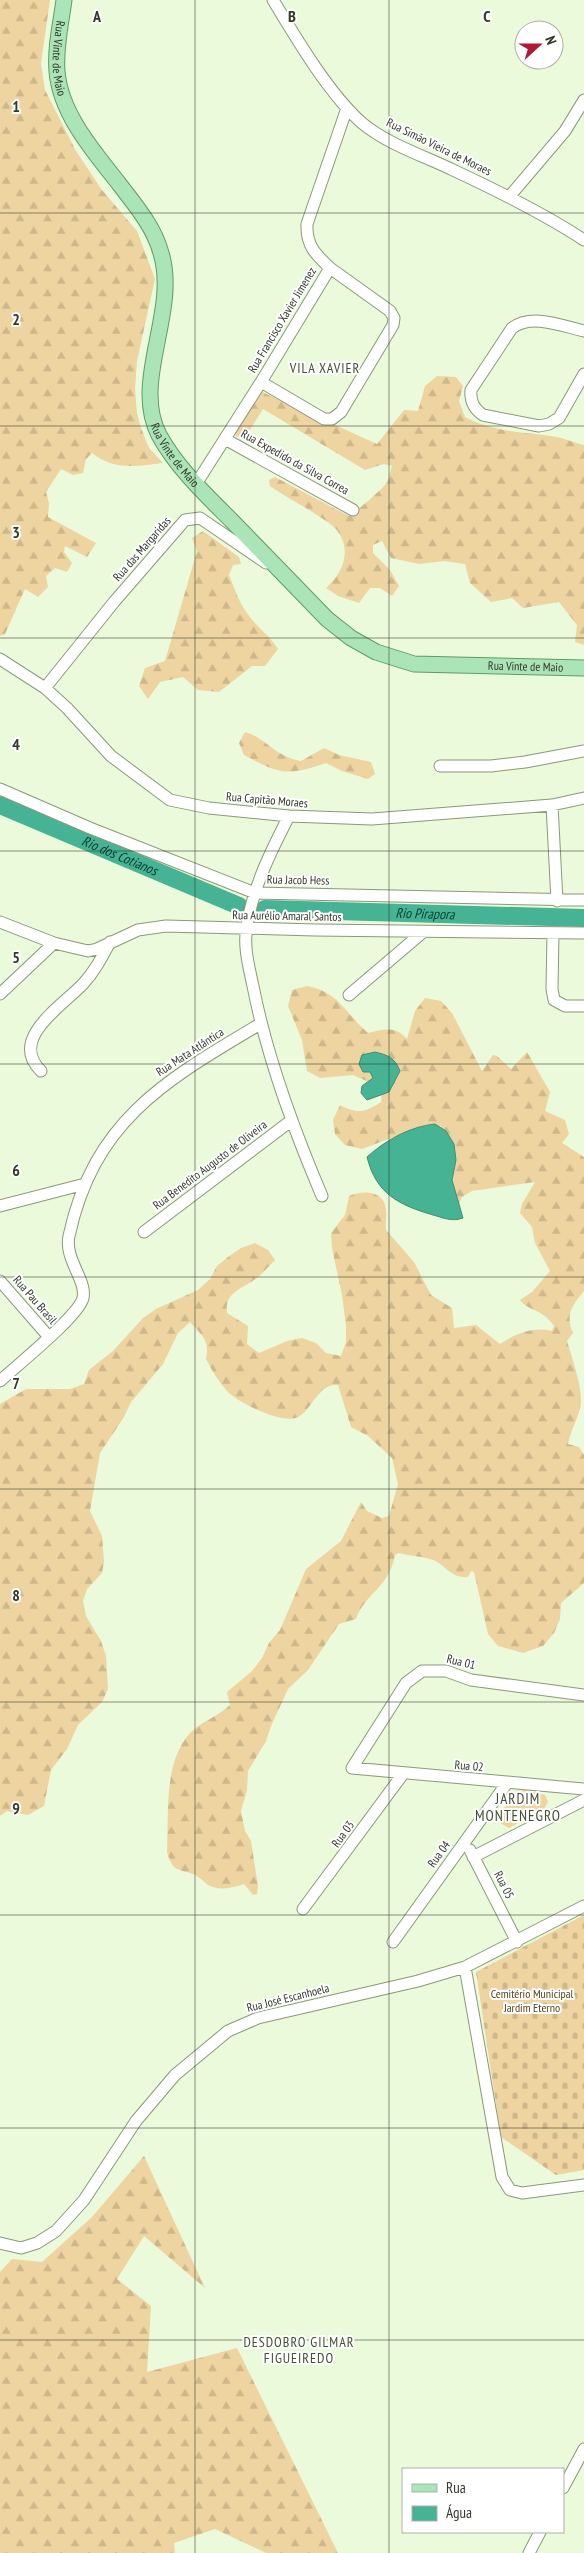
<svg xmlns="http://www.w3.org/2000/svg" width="584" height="2553" viewBox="0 0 584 2553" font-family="'PT Sans Narrow',sans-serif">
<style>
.grass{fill:#eed4a1}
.forest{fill:url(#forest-firs)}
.cemetery{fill:url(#cemetery-stones)}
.water{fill:#46b494;stroke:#408e74}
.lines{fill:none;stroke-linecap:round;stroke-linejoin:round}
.river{stroke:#46b494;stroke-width:18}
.minor-casing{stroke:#8b987b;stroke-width:13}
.major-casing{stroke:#5c9c66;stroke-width:17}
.minor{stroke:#fff;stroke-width:11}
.major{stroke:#abe5b7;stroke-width:15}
.grid{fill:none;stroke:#31372a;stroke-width:1;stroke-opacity:0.55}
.labels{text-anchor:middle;stroke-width:4;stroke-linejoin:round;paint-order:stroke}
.street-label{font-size:12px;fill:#31372a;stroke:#fff}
.park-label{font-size:12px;fill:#564421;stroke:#fff}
.neighbourhood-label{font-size:14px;letter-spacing:1px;fill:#434f34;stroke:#fff}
.water-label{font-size:14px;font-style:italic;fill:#093b2e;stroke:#fff}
.quarter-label{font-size:15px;letter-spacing:1px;fill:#434f34;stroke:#fff}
.grid-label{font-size:16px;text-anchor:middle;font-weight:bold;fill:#31372a;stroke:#fff;stroke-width:4;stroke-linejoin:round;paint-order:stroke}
</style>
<defs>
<pattern id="forest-firs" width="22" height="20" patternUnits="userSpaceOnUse" patternTransform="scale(1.25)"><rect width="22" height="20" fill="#eed4a1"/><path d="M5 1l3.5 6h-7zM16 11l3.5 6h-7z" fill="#cdb78b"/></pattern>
<pattern id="cemetery-stones" width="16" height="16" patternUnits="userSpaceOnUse" patternTransform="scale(1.25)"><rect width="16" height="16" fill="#eed4a1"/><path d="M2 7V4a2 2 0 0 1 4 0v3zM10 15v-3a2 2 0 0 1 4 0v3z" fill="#cdb78b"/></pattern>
</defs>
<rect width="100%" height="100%" fill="#ebfada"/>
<path class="grass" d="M526 1790 545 1795 548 1802 544 1809 509 1828 500 1823 499 1815 517 1791Z"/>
<path class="forest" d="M0 0H50L41 63 45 90 76 151 102 190 137 231 155 279 137 361 135 389 137 413 141 428 149 448 163 463C137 466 114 471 92 453L86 459 83 473 73 475 61 469 46 492 49 503 48 517 96 543 87 557 65 546 64 552 72 563 67 572 55 568 46 576 48 587 38 597 25 589 5 634 0 636Z
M437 376 456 377 463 386 459 401 465 417C499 434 522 431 557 437 566 439 575 443 584 445V645L575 642 577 625 559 602 523 608 512 598 491 602 470 583 465 564 444 561 419 564 391 558 382 541 373 545V553L390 570 399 586 392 596 380 588H370L359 603 338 596 326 588C343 573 353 550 336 529 327 519 284 496 270 486L269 480 275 477 349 516C354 514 383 488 385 485 389 479 390 472 392 466L384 464 365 470 263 409 245 438 237 437 233 431 260 391 377 444 404 410 418 411 425 386Z
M203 531 239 557 241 564 233 565 229 575C235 590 240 605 250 617 259 629 270 636 278 649L265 666H252L219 692 198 690 183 677 160 682 148 699 139 686 145 668 165 661 197 551 192 538Z
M245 732C266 738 275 757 301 761L324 748 339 755 371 762 375 774 368 779 342 771 326 763C287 776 281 775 244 755L239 743Z
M307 986C339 992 345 1013 368 1033 384 1029 396 1026 407 1039L415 1011 425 998 441 1001 452 1013 482 1071 493 1055 497 1056 511 1069 527 1052 550 1092 545 1111 565 1120 569 1134 562 1143 584 1157V1291C572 1306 565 1314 573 1333L567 1341C572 1358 582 1386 581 1403 580 1415 570 1431 568 1444L579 1447 584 1455V1583L561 1603 560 1619 554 1633 543 1646 523 1653 498 1646 488 1634 474 1572 471 1571 468 1577C450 1579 444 1562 430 1559 420 1556 409 1556 399 1553L395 1555C389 1588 365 1593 356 1619L339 1624 308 1670 288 1689 271 1726 266 1741 248 1771 247 1790 241 1811 245 1831 251 1841 258 1886 257 1894 253 1895 244 1884C233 1888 219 1891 208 1885 204 1882 200 1877 195 1875 178 1868 173 1873 167 1852 169 1814 163 1763 190 1733 202 1721 219 1716 230 1705L227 1692 252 1671 262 1658 269 1643 280 1630 306 1569 341 1541 361 1502 367 1511 382 1518 389 1516 398 1484 392 1458 368 1436 351 1427 338 1385C318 1383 312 1410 298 1417 284 1425 238 1403 227 1391 219 1382 212 1371 206 1359 210 1339 202 1336 190 1322L178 1333 163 1364 131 1402 124 1417 100 1453 90 1511 102 1536 104 1562 102 1573 87 1589 83 1601 86 1616 101 1641 106 1656 108 1689 102 1702 78 1725 67 1749 51 1770 44 1806 28 1815 7 1811 0 1816V1404L26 1389H70L84 1384 89 1370 113 1351 143 1318 156 1309 198 1290 210 1279 217 1266 228 1257 241 1248 255 1243 268 1250 275 1260C269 1266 264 1272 258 1277 244 1289 224 1291 227 1313L248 1326 247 1344 259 1353 287 1341 302 1338 316 1343 326 1353 341 1356 346 1342V1326L342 1295 332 1248 331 1233 345 1215 349 1196C362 1190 385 1190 386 1210 387 1217 385 1223 386 1230L414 1262 431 1295 452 1308 454 1328 476 1325 500 1344C515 1334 533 1326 552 1331L554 1326C542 1308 529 1312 520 1300L532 1292 550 1271 535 1243 532 1227 520 1213 522 1204 535 1182 472 1191 462 1197 454 1216 441 1126 426 1125 362 1149 345 1145 335 1134 333 1120 340 1105C358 1114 364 1113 381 1102L382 1088 353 1075 320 1078 307 1071 302 1040 288 1006 292 990Z
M144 2156 205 2288 144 2236 117 2279 151 2306 147 2372 237 2348 338 2553H266L215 2529 174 2543 175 2553H0V2272L12 2259 42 2262 92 2217Z"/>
<path class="cemetery" d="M584 1915V2170L556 2175 501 2137 476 1972Z"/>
<path class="water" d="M375 1052C388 1055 395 1058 400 1071L389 1092 367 1100 361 1093 362 1086 373 1078 370 1072H363L359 1064 362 1055Z
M435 1124 446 1131 454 1144 456 1160 452 1180 463 1218C452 1222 444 1218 433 1215 399 1205 376 1194 367 1157 386 1140 409 1127 435 1124Z"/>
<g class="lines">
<g class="river">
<path id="s1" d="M0 805 239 906"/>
<path id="s2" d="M265 909 584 918"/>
</g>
<defs>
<path id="minor" d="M273 0C296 38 329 94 362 123 387 144 424 156 453 170 498 191 543 213 584 240
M509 197 565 131 584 100
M584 331C562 326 532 313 512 328L471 390C470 402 474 409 483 415L539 426 549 424 559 418 584 374
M261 382 324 419H332L341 412 393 325 394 318 390 311 330 268
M225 439 353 510
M196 484 261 382 330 268C315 254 306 245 307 224L347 108
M0 659 45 688 67 708 111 756 170 800 209 808 289 816 372 819 552 805 584 798
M45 688 114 602 185 520 200 518 266 563
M440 766H491L525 762 584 751
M0 789 90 828 255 893 584 900
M552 805 557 901
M289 816C271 851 253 887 247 926 243 946 249 967 253 986 267 1058 293 1128 322 1196
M0 922 54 943 88 951 97 949 138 930 166 926 315 930 584 933
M553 933 552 989 554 1000 565 1006H584
M0 994 54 943
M349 995 423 932
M41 1071C8 1039 62 1006 83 984 95 971 102 957 110 942
M0 1206 85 1184
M144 1232 292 1120
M0 1281 49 1337
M0 1381C16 1366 79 1316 83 1298 87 1280 64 1259 69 1236 94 1120 166 1080 260 1024
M584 1695 471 1680 446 1671H422L406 1683 352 1768 584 1789
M470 1850 517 1942
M473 1857 584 1800
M303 1909 403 1774
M393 1942 507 1783
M465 1967 502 2177 510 2190 522 2193 584 2185
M0 2243 21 2248 37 2243 56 2231 84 2200 136 2121 175 2075 228 2031 258 2018 418 1981 465 1967 584 1906
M563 2488 584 2449
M529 2553 540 2532"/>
<g id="major">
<path id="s3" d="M64 0C61 23 55 48 57 71 60 114 95 153 120 185 136 206 154 227 161 253 179 312 131 381 159 435 177 468 206 495 232 521 264 554 295 586 327 619L351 638 376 652 414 664 584 668"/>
</g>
</defs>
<use href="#minor" class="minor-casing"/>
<use href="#major" class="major-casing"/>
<use href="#minor" class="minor"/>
<use href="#major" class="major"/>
</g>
<path class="grid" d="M195 0V2553M389 0V2553M0 213H584M0 426H584M0 638H584M0 851H584M0 1064H584M0 1277H584M0 1489H584M0 1702H584M0 1915H584M0 2128H584M0 2340H584"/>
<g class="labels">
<g class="street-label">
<text dy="4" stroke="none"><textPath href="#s3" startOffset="59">Rua Vinte de Maio</textPath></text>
<text transform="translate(439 147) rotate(26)" y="4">Rua Simão Vieira de Moraes</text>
<text transform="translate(282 320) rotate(-59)" y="4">Rua Francisco Xavier Jimenez</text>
<text dy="4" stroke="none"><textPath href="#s3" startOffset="494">Rua Vinte de Maio</textPath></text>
<text transform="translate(295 462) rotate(29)" y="4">Rua Expedido da Silva Correa</text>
<text transform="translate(142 549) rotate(-49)" y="4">Rua das Margaridas</text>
<text dy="4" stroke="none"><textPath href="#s3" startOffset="929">Rua Vinte de Maio</textPath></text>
<text transform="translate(267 800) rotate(5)" y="4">Rua Capitão Moraes</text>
<text transform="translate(298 880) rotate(1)" y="4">Rua Jacob Hess</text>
<text transform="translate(287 916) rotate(1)" y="4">Rua Aurélio Amaral Santos</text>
<text transform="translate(190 1052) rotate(-33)" y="4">Rua Mata Atlântica</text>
<text transform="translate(210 1165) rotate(-37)" y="4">Rua Benedito Augusto de Oliveira</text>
<text transform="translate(35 1300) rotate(49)" y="4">Rua Pau Brasil</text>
<text transform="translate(461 1662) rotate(14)" y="4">Rua 01</text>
<text transform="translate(469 1766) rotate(5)" y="4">Rua 02</text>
<text transform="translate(343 1834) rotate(-54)" y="4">Rua 03</text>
<text transform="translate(439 1854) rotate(-54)" y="4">Rua 04</text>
<text transform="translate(504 1885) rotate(63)" y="4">Rua 05</text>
<text transform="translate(288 1998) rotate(-14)" y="4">Rua José Escanhoela</text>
</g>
<g class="park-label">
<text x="532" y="1998">Cemitério Municipal<tspan x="532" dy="14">Jardim Eterno</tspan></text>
</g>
<g class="neighbourhood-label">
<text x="325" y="373">VILA XAVIER</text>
<text x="299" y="2347">DESDOBRO GILMAR<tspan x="299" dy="16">FIGUEIREDO</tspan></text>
</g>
<g class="water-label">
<text dy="5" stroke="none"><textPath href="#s1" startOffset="130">Rio dos Cotianos</textPath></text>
<text dy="5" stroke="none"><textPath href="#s2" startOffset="160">Rio Pirapora</textPath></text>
</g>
<g class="quarter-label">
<text x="518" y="1804">JARDIM<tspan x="518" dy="17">MONTENEGRO</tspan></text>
</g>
</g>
<g class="grid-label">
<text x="97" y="22">A</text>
<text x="292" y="22">B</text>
<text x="487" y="22">C</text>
<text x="16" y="112">1</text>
<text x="16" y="325">2</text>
<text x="16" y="538">3</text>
<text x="16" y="750">4</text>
<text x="16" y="963">5</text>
<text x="16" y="1176">6</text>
<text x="16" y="1389">7</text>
<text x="16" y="1601">8</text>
<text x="16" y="1814">9</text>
</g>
<rect x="402" y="2468" width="162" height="65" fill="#ffffff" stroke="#adafaa"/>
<rect x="412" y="2484" width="25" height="8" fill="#abe5b7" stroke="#adafaa"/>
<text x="446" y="2493" font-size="15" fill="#31372a">Rua</text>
<rect x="412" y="2506" width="25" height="15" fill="#46b494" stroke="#adafaa"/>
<text x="446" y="2518" font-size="15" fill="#31372a">Água</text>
<g transform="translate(539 45) rotate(69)"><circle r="24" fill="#ffffff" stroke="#adafaa"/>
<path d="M0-4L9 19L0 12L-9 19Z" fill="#ae1935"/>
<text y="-8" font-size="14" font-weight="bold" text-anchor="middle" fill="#31372a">N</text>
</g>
</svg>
